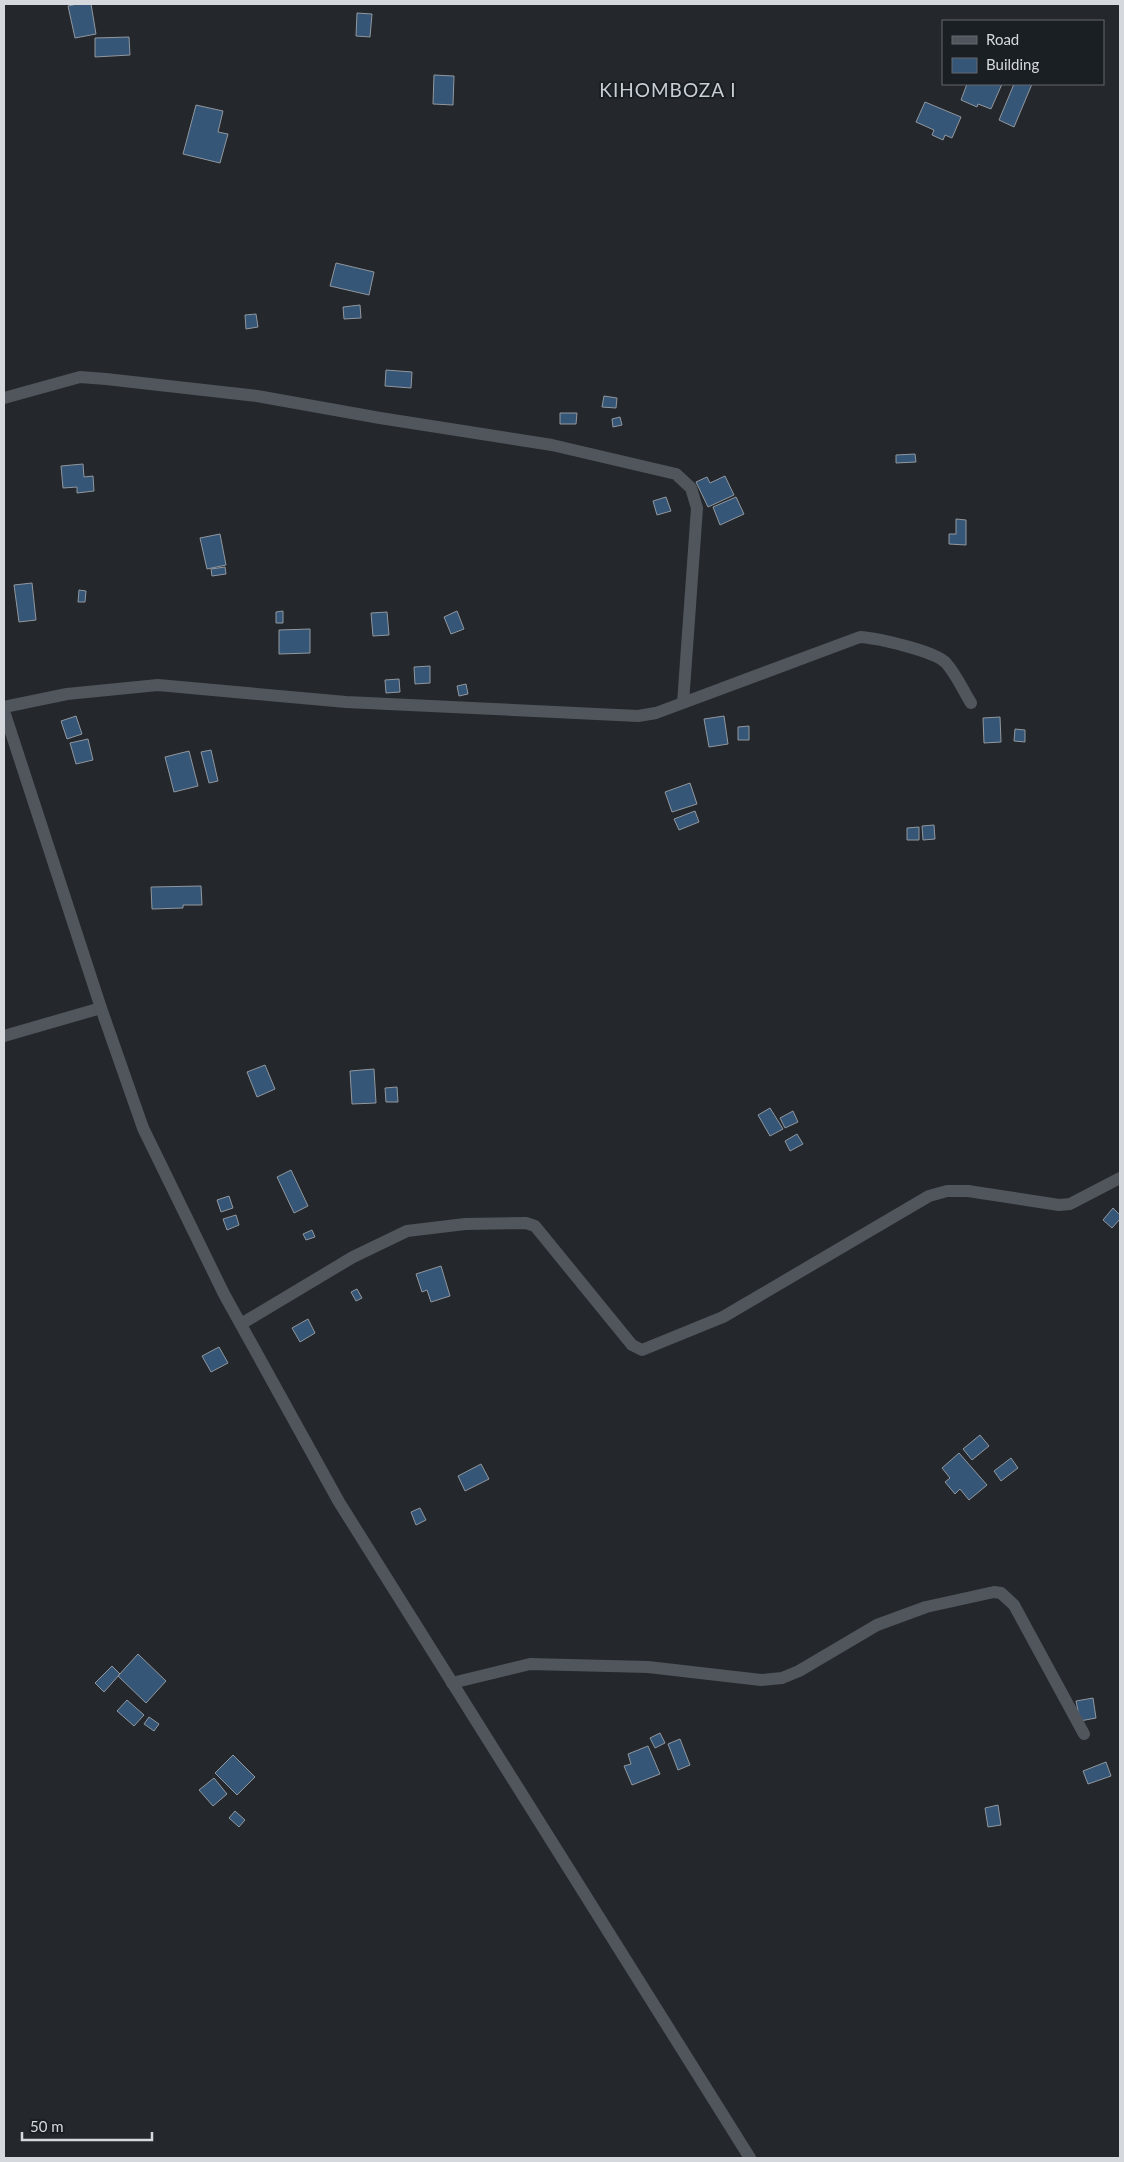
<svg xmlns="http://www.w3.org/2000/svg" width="1124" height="2162" viewBox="0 0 1124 2162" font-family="Lato,sans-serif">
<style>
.building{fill:#365678;stroke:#91979d}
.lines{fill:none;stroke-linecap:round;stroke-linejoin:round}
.street{stroke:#50565b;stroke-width:12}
.secondary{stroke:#50565b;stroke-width:12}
.labels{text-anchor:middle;stroke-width:4;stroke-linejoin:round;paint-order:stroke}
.quarter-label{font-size:19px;letter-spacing:1px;fill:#c8ced4;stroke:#1a1f24}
</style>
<rect width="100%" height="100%" fill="#24282d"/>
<path class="building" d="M77 4H91L96 34 75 38 68 6Z
M357 13 372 14 370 37 356 36Z
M129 37 130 55 95 57V38Z
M434 75 454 76 453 105 433 104Z
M967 84H1002L991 109 978 104 977 107 961 100Z
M1014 84H1032L1014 127 999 120Z
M925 102 961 117 952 138 945 135 943 140 932 135 934 130 916 122Z
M196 105 223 111 218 132 228 134 220 163 183 154Z
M336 263 374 272 369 295 330 286Z
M360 305 361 318 344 319 343 307Z
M256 314 258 327 246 329 245 315Z
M386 370 412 372 411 388 385 386Z
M604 396 617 398 616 408 602 407Z
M560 413H577L576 424H560Z
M620 417 622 425 613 427 612 419Z
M915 454 916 462 896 463V455Z
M83 464 84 477 93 476 94 491 77 493V487L63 488 61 466Z
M725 476 734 495 708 507 696 482 707 477 710 483Z
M666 497 671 511 657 515 653 501Z
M736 497 744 514 720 525 713 507Z
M956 519 966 520V545L949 544V534H956Z
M220 534 226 565 207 569 200 538Z
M225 567 226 574 212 576 211 569Z
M32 583 36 620 19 622 14 585Z
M79 590 86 591 85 602H78Z
M283 611V623H276V612Z
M457 611 464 629 451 634 444 617Z
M387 612 389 635 373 636 371 613Z
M310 629V653L279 654V630Z
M430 666V683L415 684 414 667Z
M399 679 400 692 386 693 385 680Z
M466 684 468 694 459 696 457 686Z
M76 716 82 734 67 739 61 721Z
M724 716 728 744 709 747 704 719Z
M1000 717 1001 742 984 743 983 718Z
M749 726V740H738V727Z
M1015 729 1025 730V742L1014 741Z
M88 739 93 760 76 764 70 743Z
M211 750 218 781 209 783 201 752Z
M189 751 198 786 174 792 165 757Z
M690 783 697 804 672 812 665 792Z
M695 811 699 822 679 830 674 819Z
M934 825 935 839 923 840 922 826Z
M919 827V840H907V828Z
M201 886 202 905H183V908L152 909 151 887Z
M265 1065 275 1089 257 1097 247 1072Z
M374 1069 376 1103 352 1104 350 1071Z
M397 1087 398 1102H386L385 1088Z
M770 1108 783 1129 770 1136 758 1115Z
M793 1111 798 1122 785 1128 780 1118Z
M797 1134 803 1144 790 1151 785 1141Z
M291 1170 308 1206 294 1213 277 1177Z
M229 1196 233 1208 221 1212 217 1200Z
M1113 1208 1120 1215V1219L1112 1228 1103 1220Z
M236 1215 239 1225 227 1230 223 1219Z
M312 1230 315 1237 306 1240 303 1234Z
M441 1266 450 1296 431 1302 427 1290 422 1292 416 1274Z
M357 1289 362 1298 356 1301 351 1292Z
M308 1319 315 1333 300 1342 292 1328Z
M219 1347 228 1363 211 1372 202 1356Z
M980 1435 989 1446 972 1460 963 1449Z
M959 1453 987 1485 969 1500 960 1489 955 1494 945 1482 950 1478 942 1468Z
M1011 1458 1018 1468 1001 1481 994 1471Z
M481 1464 489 1479 465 1491 458 1476Z
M420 1508 426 1520 416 1525 411 1512Z
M138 1654 166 1681 146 1703 118 1676Z
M112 1666 120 1674 104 1692 95 1683Z
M1093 1698 1096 1718 1080 1721 1076 1701Z
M127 1700 144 1715 134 1726 117 1711Z
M149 1717 159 1724 154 1731 144 1724Z
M660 1733 665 1743 655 1748 650 1738Z
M680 1739 690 1765 678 1770 668 1744Z
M648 1746 660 1774 632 1785 624 1766 631 1764 628 1754Z
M233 1755 255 1777 237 1795 215 1773Z
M1106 1762 1111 1776 1088 1784 1083 1771Z
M214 1778 227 1794 213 1806 199 1790Z
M998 1805 1001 1825 988 1827 985 1808Z
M235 1811 245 1820 239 1827 229 1818Z"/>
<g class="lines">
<path class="street" d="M4 398 80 377 106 379 257 396 380 418 552 445 676 474 691 488 697 508 683 703
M4 707 67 694 158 685 346 702 638 716 656 713 860 637C877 638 935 651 946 663 956 674 963 690 971 703
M4 1036 101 1008
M241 1324 353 1257 407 1231 465 1224 526 1223 535 1226 632 1345 642 1350 723 1317 929 1196 947 1191H968L1059 1205 1070 1204 1120 1178
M452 1683 530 1664 648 1667 761 1680 782 1678 799 1671 877 1625 926 1607 994 1592 1001 1593 1014 1605 1084 1734"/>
<path class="secondary" d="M4 711 101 1008 143 1128 224 1294 339 1502 750 2158"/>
</g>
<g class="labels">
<g class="quarter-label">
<text x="668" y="97">KIHOMBOZA I</text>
</g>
</g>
<rect width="1124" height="2162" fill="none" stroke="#d5d8dc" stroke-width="10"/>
<rect x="942" y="20" width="162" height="65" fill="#1a1f24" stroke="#65696e"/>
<rect x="952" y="36" width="25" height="8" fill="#50565b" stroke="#65696e"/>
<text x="986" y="45" font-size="15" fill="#d5d8dc">Road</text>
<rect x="952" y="58" width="25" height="15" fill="#365678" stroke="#65696e"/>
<text x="986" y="70" font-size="15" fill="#d5d8dc">Building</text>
<path d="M22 2132v8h130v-8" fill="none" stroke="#d5d8dc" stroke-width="2.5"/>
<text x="30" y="2132" font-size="15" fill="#d5d8dc" stroke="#1a1f24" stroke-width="4" paint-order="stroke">50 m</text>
</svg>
